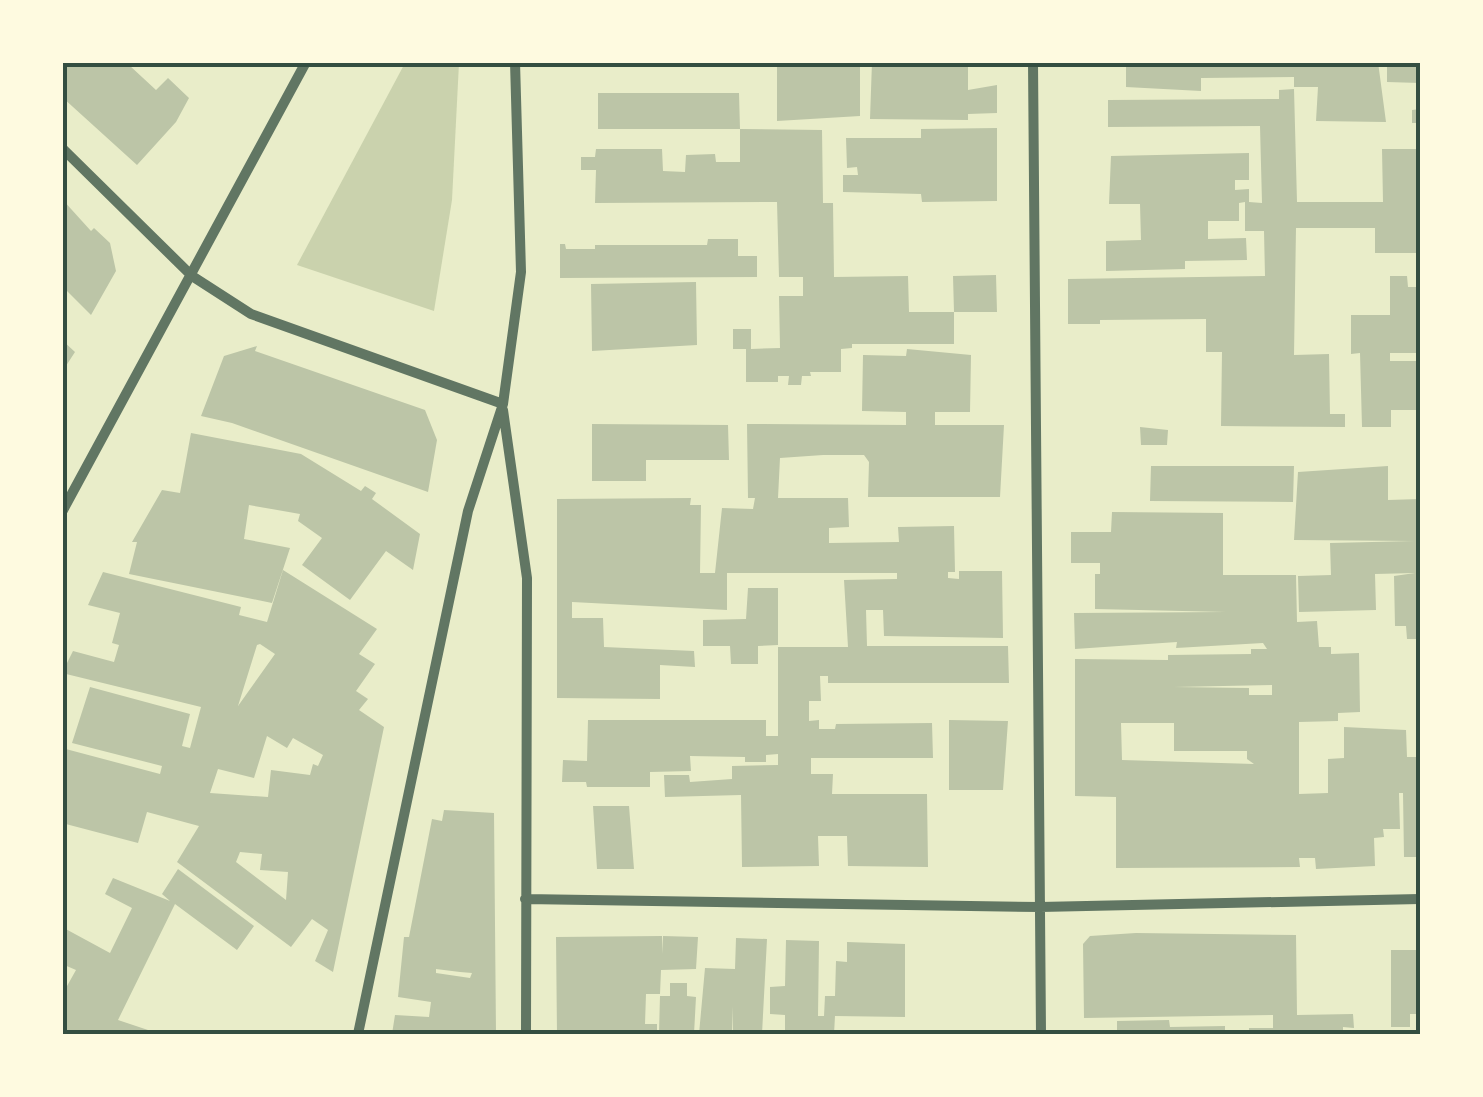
<svg xmlns="http://www.w3.org/2000/svg" width="1483" height="1097" viewBox="0 0 1483 1097" font-family="'IBM Plex Sans',sans-serif">
<style>
.green{fill:#cad2ad}
.building{fill:#bcc5a7;fill-rule:evenodd}
.lines{fill:none;stroke-linecap:round;stroke-linejoin:round}
.minor{stroke:#617663;stroke-width:10}
.neatline{fill:none;stroke:#344e41;stroke-width:4}
</style>
<rect width="100%" height="100%" fill="#e9edc9"/>
<path class="green" d="M405 63H459L452 200 434 311 297 265Z"/>
<path class="building" d="M62 62H132L129 65 156 90 168 78 189 98 176 122 137 165 62 97Z
M777 62H860V116L777 121Z
M872 62H968V90L997 85V113L968 114V120L870 119Z
M1126 62H1378L1386 122 1316 121 1318 87H1294V77L1201 78V91L1126 87Z
M1387 62H1420V83L1387 82Z
M1294 89 1297 202H1383L1382 149H1420V253H1375V228H1296L1294 355 1329 354 1330 414H1345V427L1221 426 1222 352H1206V319L1100 320V324H1068V279L1265 276 1264 231H1245V202L1239 203V221H1208V239L1246 238 1247 260 1185 261V269L1106 271V241L1141 240 1140 204H1109L1111 156 1249 153V180H1235V190L1249 189V202L1262 203 1260 126 1108 127V100L1279 99V90Z
M598 93H739L740 129H598Z
M1420 109V123H1412V110Z
M997 128V201L922 202 921 194 843 192V175H858L857 167 847 168 846 138H921V129Z
M740 129 822 130 823 203H833L834 277 908 276 909 312H954L953 276 996 275 997 312H954V344H852V348L841 349V372H810L811 376H802L801 385H788L789 376H778V382H746V349H733V329H751V349L780 348 779 296H803V277H779L777 202 595 203 596 170H581V157H595L596 149H662L663 171 685 172 686 155 715 154 716 162H740Z
M62 199 91 231 94 228 110 243 116 271 91 315 62 286Z
M708 239H738V256H757V277L560 278V244H565L566 249H595V245H707Z
M1390 276H1407L1408 287H1420V353H1390V361H1420V410H1391V427H1362L1360 353 1351 354V315H1390Z
M696 282 697 345 592 351 591 284Z
M62 340 75 352 62 372Z
M257 346 255 351 425 410 437 440 428 492 232 423 201 416 224 356Z
M907 349 971 355 970 412H935V425H1004L1000 497H868L869 462 864 455H823L780 458 778 498H848L849 527 829 528V543L899 542 898 527 954 526 955 572H948V578L959 579V571H1002L1003 638 884 636 883 610H866L867 646H1008L1009 683H828V676H820L821 701H809V721L819 720V729H835L836 724 932 723 933 758H811V774H833L832 794H927L928 867 848 866 847 836H818L819 866 742 867 741 795 665 797 664 775H689L690 782 732 779V766L778 765V754L766 755V762H745V757L690 756 691 771 650 772V787H587L586 782H562L563 760 587 761 588 720H766V736H778V647H848L844 580 897 579V573H727V610L572 602V618H603L604 647 694 651 695 667 660 665V699L557 698V499L691 498 690 505H701L700 573H715L722 508 753 509 755 498H748L747 424 906 425V412L862 411 863 355 906 356Z
M592 424 728 425 729 460H646V481H592Z
M1140 427 1168 430 1167 445H1141Z
M191 433 301 454 361 491 365 486 376 493 372 499 420 534 413 570 386 551 350 600 302 565 322 538 298 521 300 514 249 505 244 539 290 548 272 603 129 574 137 542H132L162 490 180 493Z
M1151 466H1294L1293 502 1150 501Z
M1388 466V500L1420 499V639H1407L1406 626H1395L1394 576 1415 573 1375 574 1376 610 1299 612 1298 576 1331 575 1330 543 1414 541 1294 540 1298 472Z
M1112 512 1223 513V575H1296L1297 622 1317 621 1319 647H1331V654L1359 653 1360 712 1338 713V721L1299 722V794L1328 793V759L1344 758V727L1406 730 1407 757H1420V857H1404L1403 793H1399L1400 829H1383L1384 837 1374 838 1375 866 1316 869 1315 858H1299L1300 867 1116 868V797L1075 796V659L1168 660V655L1251 654V649H1267L1263 643 1176 648 1177 642 1075 649 1074 613 1226 612 1095 609V574H1100V563H1071V532H1111ZM1272 685V695H1249V688L1174 687ZM1121 723H1174V751H1247V759L1254 764 1122 760Z
M283 570 377 629 359 654 375 664 356 691 368 699 359 710 384 727 333 972 315 961 328 930 312 919 291 947 177 862 199 826 147 812 138 843 62 823V748L160 774 162 766 72 743 90 687 190 714 182 746 190 748 201 707 62 673 73 651 114 662 119 645 112 643 120 613 88 605 103 572 241 607 239 615 267 622ZM260 644 275 654 238 706 257 645ZM267 736 287 748 293 738 323 755 318 766 313 764 310 775 271 770 268 797 210 793 218 769 254 778ZM240 852 262 854 260 870 288 872 286 900 236 862Z
M748 588H778V645L758 646V664H731L730 646H703V620L746 619Z
M949 720 1008 721 1003 790H949Z
M593 806H629L634 869H597Z
M444 810 494 813 496 1034H392L395 1015 429 1017 431 1002 398 997 404 937H409L432 819 442 821ZM436 969 460 972 472 973 470 978 436 973Z
M178 869 254 926 237 950 175 904 118 1020 160 1034H62V995L76 970 62 964V927L110 953 132 908 105 894 113 878 170 901 162 894Z
M1136 933 1296 935 1297 1015 1353 1014 1354 1028 1343 1027V1034H1249V1028H1273V1015L1084 1018 1083 944 1090 936Z
M662 936V954L663 936 698 937 696 969 661 970 660 994H646L645 1024H657V1034H557L556 937Z
M736 938 767 939 762 1034H733L732 1006V1034H699L705 968 735 969Z
M786 940 819 941 818 1016H824L825 996H835L836 961 847 962V942L905 944V1017L835 1016 834 1034H785V1015L770 1014V987L785 986Z
M1391 950H1420V1014H1410V1027H1391Z
M670 983H687V996L696 997 694 1034H659L660 996H670Z
M1169 1020 1170 1027 1225 1026V1034H1117V1021Z
M906 1031H941V1034H905Z"/>
<g class="lines">
<path class="minor" d="M1033 62 1041 1034
M62 148 192 276 251 314 503 404
M503 410 527 578 526 1034
M62 512 306 62
M525 899 1040 907 1420 899
M358 1034 468 511 503 404 521 272 515 62"/>
</g>
<rect width="1483" height="1097" fill="none" stroke="#fefae0" stroke-width="130"/>
<rect x="65" y="65" width="1353" height="967" class="neatline"/>
</svg>
